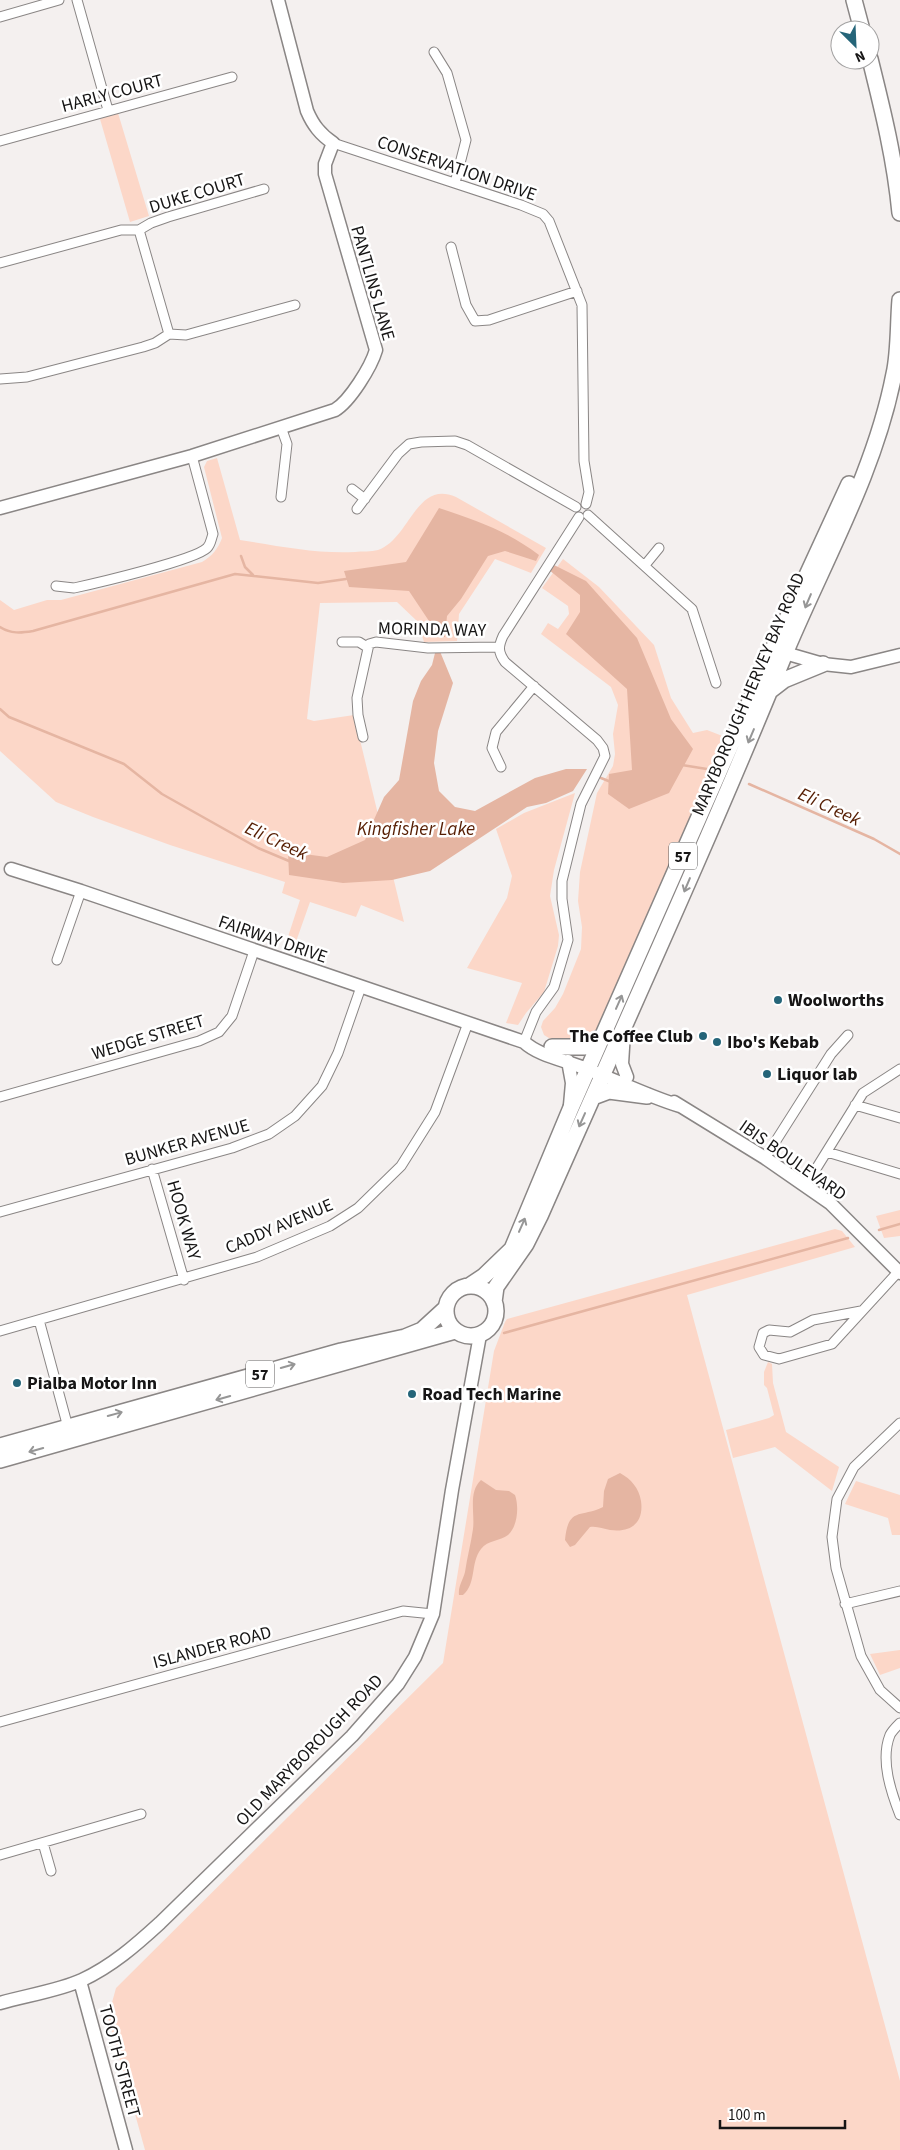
<svg xmlns="http://www.w3.org/2000/svg" width="900" height="2150" viewBox="0 0 900 2150" font-family="'Source Sans 3',sans-serif">
<style>
.green{fill:#fcd7c8}
.water{fill:#e5b5a2}
.lines{fill:none;stroke-linecap:round;stroke-linejoin:round}
.stream{stroke:#e5b5a2;stroke-width:2.5}
.street-casing{stroke:#8a8685;stroke-width:11}
.secondary-casing{stroke:#8a8685;stroke-width:15}
.primary-casing{stroke:#8a8685;stroke-width:18}
.street{stroke:#fff;stroke-width:9}
.secondary{stroke:#fff;stroke-width:12}
.primary{stroke:#fff;stroke-width:15}
.oneway{stroke:#969696}
.poi-dot{fill:#256579;stroke:#fff;stroke-width:2}
.labels{text-anchor:middle;stroke-width:5;stroke-linejoin:round;paint-order:stroke}
.shield{fill:#fff;stroke:#5c5b5b;stroke-width:1}
.shield-label{font-size:16px;font-weight:bold;fill:#161515}
.street-label{font-size:18px;fill:#161515;stroke:#fff}
.poi-label{font-size:18px;font-weight:bold;fill:#161515;stroke:#fff;text-anchor:start}
.water-label{font-size:19px;font-style:italic;fill:#561e03;stroke:#fff}
</style>
<rect width="100%" height="100%" fill="#f4f0ef"/>
<path class="green" d="M118 113 149 216 130 222 100 119Z
M217 458 240 540C279 546 316 554 355 552 362 551 371 552 378 550 410 539 416 479 456 497L546 548 531 573 495 559 459 614 457 641 424 642 418 622 397 602 320 603 307 719 314 721 354 715 404 922 361 905 356 917 310 902 292 953 284 949 300 900 282 893 285 882 170 845 93 817 56 802 0 751V600L14 610 47 600H61L202 562C212 556 218 549 222 538L204 467 207 461Z
M563 559 599 587 654 645 671 698 693 733 707 730 725 737 602 1027 591 1039 557 1043 544 1035 541 1027 543 1021 555 1008 563 994 581 949 582 927 578 901 580 872 597 793 613 766 615 754 613 734 618 705 611 687 541 634 548 623 558 629 569 614 568 606 542 588Z
M575 793 554 870 550 896 559 935 558 946 544 992 526 1013 518 1025 506 1023 522 983 467 968 507 898 512 876 496 829 524 813Z
M900 1210V1236L884 1238 876 1216Z
M835 1229 842 1231 855 1247 687 1295 900 2081V2150H145L108 2017 116 1988 443 1663 494 1351 505 1322 507 1319Z
M768 1362 772 1364 773 1383 786 1432 839 1467 832 1491 775 1447 733 1458 726 1430 769 1418 774 1415 767 1388 764 1385V1372Z
M856 1481 900 1495V1535H892L888 1518 845 1504Z
M900 1650V1668L880 1675 870 1654Z"/>
<path class="water" d="M439 508C477 521 506 530 539 555L536 561 505 551 488 556 461 599 447 616 445 637H433V627L409 591 349 587 344 571 406 562Z
M552 564 586 581 637 638 671 719 693 749 669 793 629 809 608 794 609 774 632 770 627 689 566 634 580 612V595L549 570Z
M436 649H439L453 683 438 731 434 763 439 791 455 807 475 811 535 778 566 769H587L573 791 546 803 527 807 430 871 392 880 343 883 289 875 288 852 327 857 365 840 384 797 399 780 413 701 421 681 432 665Z
M620 1473C631 1479 639 1488 641 1501 644 1522 632 1533 610 1530 603 1529 598 1526 590 1527L575 1545 570 1547 565 1540C568 1506 582 1518 603 1507L604 1491 608 1479Z
M481 1480 496 1490 509 1491 515 1495C519 1506 518 1526 508 1535 500 1541 488 1540 481 1549 470 1563 477 1583 463 1595H459C458 1586 463 1580 465 1572 467 1558 471 1543 473 1529 475 1513 468 1492 481 1480Z"/>
<g class="lines">
<path class="stream" d="M241 556 245 567 253 575
M0 627C11 634 21 633 33 631L235 574 318 583 346 579
M0 709 9 717 124 764 162 794 258 848 289 861
M682 765 713 770
M601 778 611 782
M749 784 874 839 900 854
M879 1230 900 1224
M504 1333 848 1238"/>
<defs>
<path id="street" d="M77 0 108 110
M0 17 59 0
M434 52 447 73 466 140 455 183
M0 141 232 77
M333 143 521 205 543 214 549 221 582 305 584 461 589 492 586 504
M139 230 151 223 168 217 264 189
M451 247 466 305 475 321 489 320 577 291
M0 263 121 230H139L169 334 155 343 143 347 27 377 0 379
M169 334 186 335 295 305
M352 489 365 499
M281 497 287 444 281 427
M357 509 398 454 409 444 421 442 455 441 467 445 576 507
M588 515 692 609 716 683
M645 565 659 548
M56 586 74 588C97 583 195 560 207 548 211 544 211 539 213 534L192 456
M342 642H359L367 647
M363 737 358 715 357 698 369 644 376 642 428 648 498 647
M501 767 492 748 496 732 534 686
M57 960 81 891
M524 1042 536 1012 554 987 568 940 562 899V881L581 804 605 756 603 748 597 740 505 662C498 652 498 647 503 636L579 517
M0 1097 199 1041 219 1032 232 1016 254 951
M855 1105 900 1118
M827 1152 900 1174
M765 1158 831 1054 848 1035
M152 1169 184 1280
M806 1185 863 1093 900 1069
M0 1212 232 1148 269 1134 295 1116 322 1086 338 1053 361 987
M861 1311 813 1320 790 1332 769 1330 763 1333 759 1347 764 1355 779 1359 832 1344 898 1272
M39 1320 69 1431
M0 1331 257 1257 330 1226 358 1208 401 1166 435 1112 468 1023
M900 1423 854 1467 837 1499 832 1537 836 1568 861 1656 880 1690 900 1708
M845 1604 900 1591
M0 1722 403 1611 433 1614
M900 1723C897 1726 892 1731 890 1735 880 1760 891 1792 900 1815
M43 1843 51 1871
M0 1855 141 1814"/>
<path id="secondary" d="M0 508 192 456 335 410C350 401 371 367 376 350L325 174V164L333 143C320 134 313 125 307 111L278 0
M778 651 823 664 851 667 900 655
M11 869 81 891 524 1042C539 1056 565 1060 584 1068 616 1080 647 1096 680 1106
M624 1032 622 1064 627 1077
M568 1061 572 1083 570 1105
M674 1102 765 1158 830 1203 900 1273
M80 1981 126 2150
M0 2003C24 1996 61 1990 82 1980 112 1966 136 1945 160 1923L352 1736 398 1684 415 1657 433 1614 452 1490 480 1335"/>
<path id="primary" d="M854 0 862 30
M870 59C883 111 895 160 900 213
M771 690 784 680 823 664
M552 1047H585L604 1035
M593 1097 609 1091 647 1096
M469 1286 484 1276 512 1249 570 1110 773 649 849 484
M446 1311a25 25 0 1 1 50 0a25 25 0 1 1-50 0Z
M494 1302 496 1287 526 1244 540 1216C622 1030 707 845 784 656 822 564 875 473 894 374 899 353 898 323 900 300
M0 1446 341 1351 405 1337 422 1330 446 1308
M0 1460 455 1331"/>
</defs>
<use href="#street" class="street-casing"/>
<use href="#secondary" class="secondary-casing"/>
<use href="#primary" class="primary-casing"/>
<use href="#street" class="street"/>
<use href="#secondary" class="secondary"/>
<use href="#primary" class="primary"/>
</g>
<defs><path id="oneway-shaft" d="M-6 0H5M1.5-3L5.5 0L1.5 3" fill="none" stroke-width="1.6" stroke-linecap="round" stroke-linejoin="round" transform="scale(1.25)"/></defs>
<g class="oneway">
<use href="#oneway-shaft" transform="translate(808 601) rotate(113)"/>
<use href="#oneway-shaft" transform="translate(751 736) rotate(113)"/>
<use href="#oneway-shaft" transform="translate(687 885) rotate(113)"/>
<use href="#oneway-shaft" transform="translate(619 1002) rotate(-66)"/>
<use href="#oneway-shaft" transform="translate(582 1120) rotate(114)"/>
<use href="#oneway-shaft" transform="translate(522 1225) rotate(-66)"/>
<use href="#oneway-shaft" transform="translate(288 1366) rotate(-16)"/>
<use href="#oneway-shaft" transform="translate(223 1398) rotate(164)"/>
<use href="#oneway-shaft" transform="translate(115 1414) rotate(-15)"/>
<use href="#oneway-shaft" transform="translate(36 1450) rotate(164)"/>
</g>
<g class="poi-dot">
<circle cx="778" cy="1000" r="5"/>
<circle cx="703" cy="1036" r="5"/>
<circle cx="717" cy="1042" r="5"/>
<circle cx="767" cy="1074" r="5"/>
<circle cx="17" cy="1383" r="5"/>
<circle cx="412" cy="1394" r="5"/>
</g>
<g class="labels">
<g class="shield">
<rect x="669" y="842.5" width="28" height="27" rx="4"/>
<rect x="246" y="1360.5" width="28" height="27" rx="4"/>
</g>
<g class="shield-label">
<text x="683" y="862">57</text>
<text x="260" y="1380">57</text>
</g>
<g class="street-label">
<text transform="translate(112 93) rotate(-15)" y="6">HARLY COURT</text>
<text transform="translate(457 168) rotate(19)" y="6">CONSERVATION DRIVE</text>
<text transform="translate(197 193) rotate(-17)" y="6">DUKE COURT</text>
<text transform="translate(373 283) rotate(74)" y="6">PANTLINS LANE</text>
<text transform="translate(432 629) rotate(1)" y="6">MORINDA WAY</text>
<text transform="translate(748 694) rotate(-67)" y="6">MARYBOROUGH HERVEY BAY ROAD</text>
<text transform="translate(273 939) rotate(19)" y="6">FAIRWAY DRIVE</text>
<text transform="translate(148 1037) rotate(-17)" y="6">WEDGE STREET</text>
<text transform="translate(187 1142) rotate(-16)" y="6">BUNKER AVENUE</text>
<text transform="translate(793 1160) rotate(35)" y="6">IBIS BOULEVARD</text>
<text transform="translate(184 1220) rotate(74)" y="6">HOOK WAY</text>
<text transform="translate(279 1226) rotate(-23)" y="6">CADDY AVENUE</text>
<text transform="translate(212 1647) rotate(-15)" y="6">ISLANDER ROAD</text>
<text transform="translate(309 1750) rotate(-46)" y="6">OLD MARYBOROUGH ROAD</text>
<text transform="translate(120 2061) rotate(75)" y="6">TOOTH STREET</text>
</g>
<g class="poi-label">
<text x="788" y="1006">Woolworths</text>
<text x="693" y="1042" text-anchor="end">The Coffee Club</text>
<text x="727" y="1048">Ibo's Kebab</text>
<text x="777" y="1080">Liquor lab</text>
<text x="27" y="1389">Pialba Motor Inn</text>
<text x="422" y="1400">Road Tech Marine</text>
</g>
<g class="water-label">
<text transform="translate(830 806) rotate(25)" y="7">Eli Creek</text>
<text x="416" y="835">Kingfisher Lake</text>
<text transform="translate(277 840) rotate(25)" y="7">Eli Creek</text>
</g>
</g>
<g transform="translate(855 45) rotate(156)"><circle r="24" fill="#ffffff" stroke="#a2a1a1"/>
<path d="M0-4L9 19L0 12L-9 19Z" fill="#256579"/>
<text y="-8" font-size="14" font-weight="bold" text-anchor="middle" fill="#161515">N</text>
</g>
<path d="M720 2120v8h125v-8" fill="none" stroke="#161515" stroke-width="2.5"/>
<text x="728" y="2120" font-size="15" fill="#161515" stroke="#ffffff" stroke-width="4" paint-order="stroke">100 m</text>
</svg>
